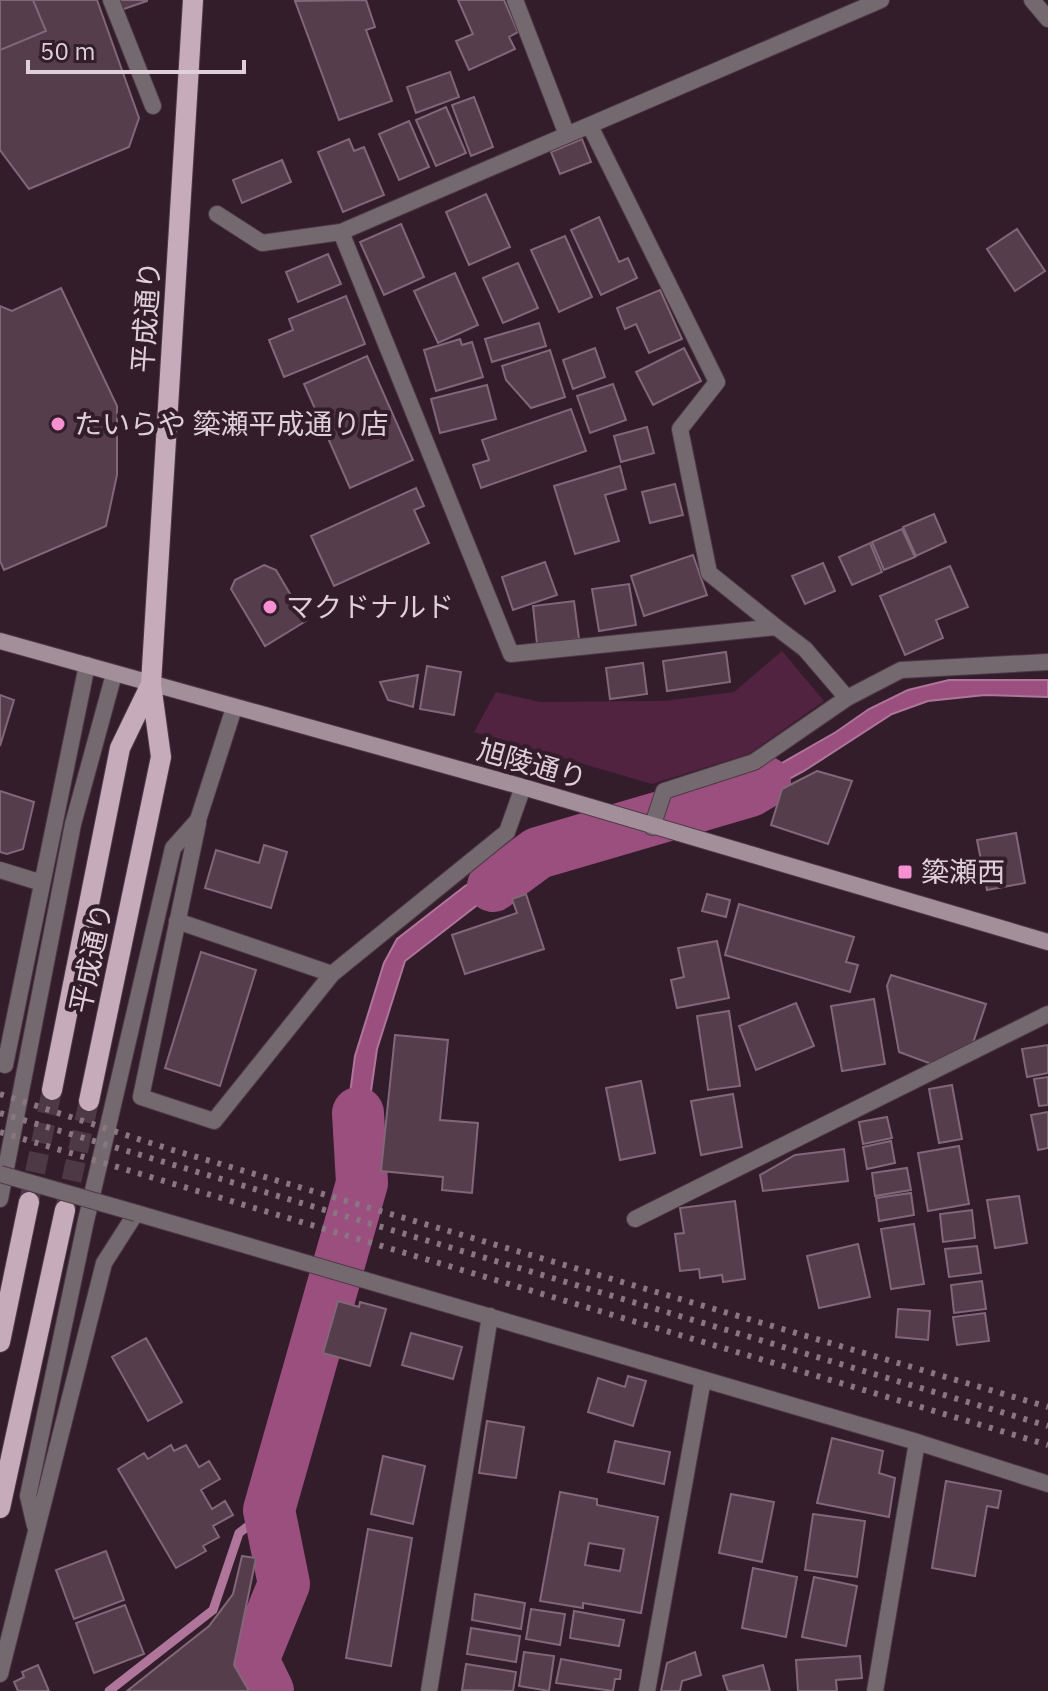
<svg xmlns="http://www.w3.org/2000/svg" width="1048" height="1691" viewBox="0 0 1048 1691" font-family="'IBM Plex Sans','Noto Sans JP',sans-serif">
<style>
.green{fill:#512341}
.water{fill:#9b4f7f;stroke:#af759a;stroke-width:2}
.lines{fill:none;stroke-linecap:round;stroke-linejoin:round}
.stream{stroke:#af759a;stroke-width:9}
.river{stroke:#9b4f7f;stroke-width:52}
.building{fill:#563d4c;stroke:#826777;stroke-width:2;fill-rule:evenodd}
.primary-tunnel{stroke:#4d3845;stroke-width:20;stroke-dasharray:20 10;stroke-linecap:butt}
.street-casing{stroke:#4f3947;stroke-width:18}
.secondary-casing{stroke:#4f3947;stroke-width:18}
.primary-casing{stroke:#4f3947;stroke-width:22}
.street{stroke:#756970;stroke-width:16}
.secondary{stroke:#a28f9a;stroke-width:16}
.primary{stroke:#c6acbb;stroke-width:20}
.rail{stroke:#897682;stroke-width:6;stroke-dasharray:4 8;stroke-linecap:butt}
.street-bridge-casing{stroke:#4f3947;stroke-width:18;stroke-linecap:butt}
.street-bridge{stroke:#756970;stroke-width:16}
.poi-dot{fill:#f690d0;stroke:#331d2b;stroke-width:3}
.labels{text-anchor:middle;stroke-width:8;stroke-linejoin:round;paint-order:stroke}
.street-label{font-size:28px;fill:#dfcfd8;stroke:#331d2b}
.poi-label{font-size:28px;fill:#dfcfd8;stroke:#331d2b;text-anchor:start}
</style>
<rect width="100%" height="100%" fill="#331d2b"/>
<path class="green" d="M782 651 824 701 749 754 652 784 474 732 496 692 540 702 664 701 734 692Z"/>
<path class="water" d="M949 680H1048V697L985 695 928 701 892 714 804 771 754 798 718 810 688 802 747 783 836 732 869 709 908 690Z
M537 844 578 855 524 869 405 961 377 1049 370 1098 369 1185 346 1179 347 1116 355 1056 384 963 397 939 465 886Z"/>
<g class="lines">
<path class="stream" d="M109 1691 213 1610 239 1533 269 1510"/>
<path class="river" d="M493 886 538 853 750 791 765 782
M268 1691 253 1660 284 1584 269 1510 362 1183 358 1113"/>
</g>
<path class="building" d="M0 0H33L46 31 0 50Z
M33 0H97L139 118 129 147 29 189 0 150V50L46 31Z
M117 0H147V1L121 10Z
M366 0 375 27 366 30 392 101 339 120 295 1Z
M458 0H504L518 32 509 37 515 49 469 70 456 41 473 34Z
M450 72 459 97 416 113 407 87Z
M474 97 493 147 471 156 452 105Z
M446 107 466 153 436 166 416 120Z
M409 121 429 167 399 180 379 134Z
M349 139 354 151 364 147 384 195 343 212 318 152Z
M582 139 591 162 560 174 551 152Z
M282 160 291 182 242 203 233 180Z
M486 194 510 247 469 265 446 212Z
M599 217 619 262 628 258 637 278 601 295 571 230Z
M401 224 424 277 384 295 360 242Z
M1017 229 1045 271 1015 291 987 249Z
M565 236 592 297 559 312 531 250Z
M328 254 341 284 298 302 286 272Z
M518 263 538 308 503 323 483 278Z
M455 273 478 325 438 343 414 291Z
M61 288 117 406V475L106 526 4 570 0 561V306L12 311Z
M660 290 682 339 649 353 636 324 625 329 617 308Z
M346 296 365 344 284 377 269 340 293 330 289 319Z
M539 323 546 346 492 362 485 339Z
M460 339 462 345 472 342 483 377 436 391 424 350Z
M595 348 605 377 573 389 563 360Z
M684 348 701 381 653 405 636 372Z
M550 350 565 397 531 408 506 380 502 366Z
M367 356 413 460 350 488 304 384Z
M613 384 626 420 590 433 577 396Z
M487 385 496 419 440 433 431 399Z
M571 409 586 451 481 488 473 465 489 460 482 440Z
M647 427 654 453 621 462 614 436Z
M620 466 626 489 605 495 619 541 575 554 554 486Z
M675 484 683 515 650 523 642 492Z
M416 488 424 506 414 510 429 543 334 586 311 536Z
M934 514 946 542 916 556 903 527Z
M902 529 915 557 884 570 872 542Z
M870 543 882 572 852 585 839 557Z
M693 555 707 595 644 616 631 576Z
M545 562 557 595 513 610 502 577Z
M823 563 835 591 805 604 792 576Z
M264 565 276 570 306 621 265 646 231 589 235 580Z
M950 566 968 607 936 620 943 638 905 655 880 596Z
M629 584 636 625 599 631 592 589Z
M574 601 579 639 537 644 533 606Z
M726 652 730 682 667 691 663 661Z
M643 663 647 694 610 699 606 668Z
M427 666 461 672 454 715 420 709Z
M418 675 413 707 388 700 380 682Z
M0 695 14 700 0 746Z
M817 771 852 781 828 844 771 825 782 789Z
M0 791 34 802 23 849 7 854 0 852Z
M1016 833 1025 883 987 890 977 840Z
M264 845 287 852 271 908 205 888 216 850 259 863Z
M526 894 544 949 465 974 452 935 517 913 512 899Z
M707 894 730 900 726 917 702 911Z
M739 904 854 937 846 962 858 965 850 992 725 955Z
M717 941 729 998 677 1008 671 980 684 977 678 948Z
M201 952 256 970 220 1086 165 1068Z
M891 975 986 1004 973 1043 934 1065 899 1052 887 986Z
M874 999 885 1064 842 1071 831 1006Z
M796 1003 814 1046 756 1070 739 1026Z
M729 1011 740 1086 708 1090 697 1016Z
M395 1035 448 1040 440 1120 478 1123 472 1193 442 1190 443 1177 381 1171Z
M1048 1045V1073L1027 1077 1022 1049Z
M1048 1077V1105L1039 1106 1034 1079Z
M641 1081 655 1153 620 1160 606 1088Z
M952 1085 962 1139 939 1143 929 1089Z
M733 1094 742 1147 701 1155 691 1101Z
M1048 1112V1148L1038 1150 1031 1115Z
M887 1117 892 1138 863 1144 859 1122Z
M891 1141 895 1163 867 1169 863 1147Z
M959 1146 969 1204 928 1211 918 1153Z
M844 1149 848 1181 763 1191 760 1175 795 1155Z
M907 1168 911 1190 875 1196 872 1173Z
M911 1193 914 1215 879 1221 876 1198Z
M1019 1196 1027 1243 995 1248 987 1200Z
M735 1201 745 1279 723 1282 722 1275 700 1278 699 1269 680 1271 675 1234 684 1233 680 1208Z
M972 1210 975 1238 943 1242 940 1214Z
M914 1224 924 1284 891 1289 881 1229Z
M858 1244 870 1297 819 1308 807 1256Z
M977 1246 981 1273 949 1277 945 1249Z
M982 1281 986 1309 954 1313 951 1285Z
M338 1301 359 1307 360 1302 386 1309 370 1366 323 1353Z
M898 1309 930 1311 928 1340 896 1337Z
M985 1313 989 1341 957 1345 953 1317Z
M411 1333 462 1347 453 1379 402 1365Z
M146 1338 182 1402 148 1421 112 1357Z
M628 1376 646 1381 633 1426 588 1412 598 1378 625 1387Z
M487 1421 524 1427 516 1478 479 1473Z
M832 1438 883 1451 879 1473 895 1478 889 1517 817 1503Z
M615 1441 670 1452 664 1484 608 1472Z
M171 1445 174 1451 186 1445 199 1467 209 1461 220 1479 201 1490 212 1509 225 1501 233 1515 213 1526 219 1537 203 1546 206 1551 176 1568 118 1469 144 1453 148 1459Z
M383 1456 425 1466 413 1524 371 1514Z
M946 1481 1001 1491 998 1508 987 1506 975 1576 932 1568Z
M560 1492 597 1499V1505L658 1517 641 1613 583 1603V1608L540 1601ZM589 1543 624 1549 620 1571 585 1565Z
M731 1494 774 1502 762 1562 719 1553Z
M813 1514 865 1521 857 1577 805 1570Z
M368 1529 412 1538 391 1666 346 1658Z
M106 1551 124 1600 74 1619 56 1570Z
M242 1556 256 1558 234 1665 249 1691H127L209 1626 233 1594Z
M753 1568 797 1577 786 1637 742 1628Z
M814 1577 857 1586 846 1646 802 1637Z
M475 1594 525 1603 521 1629 472 1620Z
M125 1605 144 1654 94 1673 76 1623Z
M531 1609 565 1614 560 1645 526 1639Z
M574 1611 624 1620 619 1646 570 1638Z
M471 1628 520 1636 516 1662 467 1654Z
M524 1652 554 1656 549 1691 519 1686Z
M695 1652 701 1675 682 1681 680 1691H661L667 1663Z
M860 1656 862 1678 836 1680 837 1691H798L796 1660Z
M561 1659 621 1670 620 1679H615L613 1691 556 1683Z
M466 1664 516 1672 513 1691 462 1690Z
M38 1665 49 1691H18L14 1682 24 1677 22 1672Z
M763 1665 770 1691H728L723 1676Z"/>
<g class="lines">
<path class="primary-tunnel" d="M29 1202 52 1090
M65 1210 89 1101"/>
<defs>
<path id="street" d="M111 0 153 106
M515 0 567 135
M1032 0 1048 19
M590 126 717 382 680 429 709 573 776 627
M217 214 262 243 341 232 881 0
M341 232 511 654 776 627 805 649 847 698 901 670 1048 662
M198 823 141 1097 214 1121 332 974 507 832 523 787
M652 827 664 791 754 762 847 698
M0 870 42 883
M177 921 332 974
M0 1063 5 1065 87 665
M0 1199 73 824 114 674
M635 1219 1048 1014
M35 1526 28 1496 85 1225 173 848 198 820 234 708
M0 1674 104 1263 136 1213 917 1442 1048 1484
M429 1691 490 1316
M647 1691 703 1379
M875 1691 917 1442"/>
<path id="secondary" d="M0 641 523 787 1048 942"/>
<path id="primary" d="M52 1090 120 748 151 684
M89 1101 161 757 151 684 193 0
M0 1342 29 1202
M0 1508 65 1210"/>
</defs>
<use href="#street" class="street-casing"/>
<use href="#secondary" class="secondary-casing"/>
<use href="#primary" class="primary-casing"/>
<use href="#street" class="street"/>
<use href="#secondary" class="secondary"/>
<use href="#primary" class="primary"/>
<path class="rail" d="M0 1094 166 1148 1048 1407
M0 1113 1048 1426
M0 1132 1048 1445"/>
<defs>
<path id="street-bridge" d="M0 1174 136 1213"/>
</defs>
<use href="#street-bridge" class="street-bridge-casing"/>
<use href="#street-bridge" class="street-bridge"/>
</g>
<g class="poi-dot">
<circle cx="58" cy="424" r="8"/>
<circle cx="270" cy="607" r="8"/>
<rect x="897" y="864" width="16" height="16" rx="4"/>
</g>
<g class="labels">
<g class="street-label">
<text transform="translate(146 317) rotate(-86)" y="10">平成通り</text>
<text transform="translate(532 764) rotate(16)" y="10">旭陵通り</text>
<text transform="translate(91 958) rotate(-78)" y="10">平成通り</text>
</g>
<g class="poi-label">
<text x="74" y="434">たいらや 簗瀬平成通り店</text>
<text x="286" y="617">マクドナルド</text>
<text x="921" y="882">簗瀬西</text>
</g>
</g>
<path d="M28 60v12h216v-12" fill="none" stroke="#dfcfd8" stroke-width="4"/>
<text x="40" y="60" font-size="24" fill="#dfcfd8" stroke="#331d2b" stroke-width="6" paint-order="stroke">50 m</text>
</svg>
